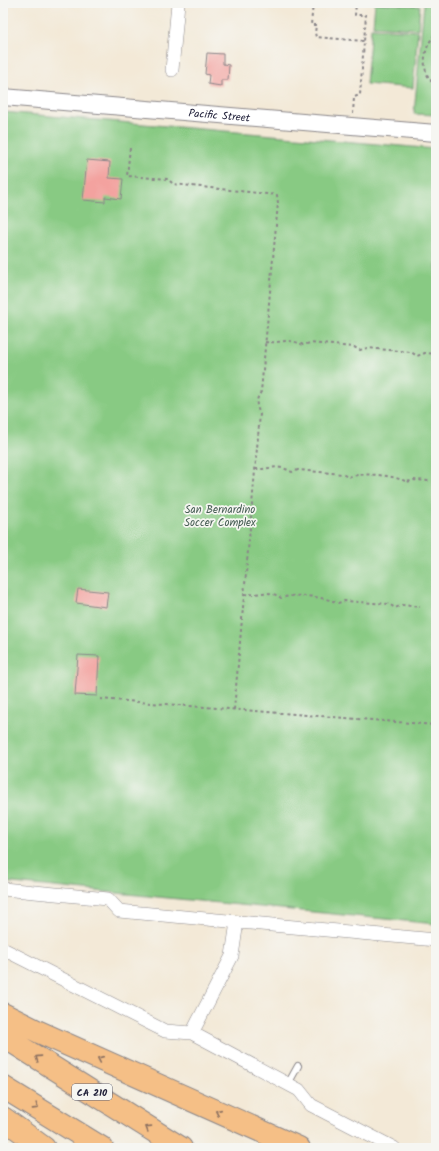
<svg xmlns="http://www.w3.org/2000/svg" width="439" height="1151" viewBox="0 0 439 1151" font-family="Kalam,sans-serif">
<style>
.green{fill:#88ca83;stroke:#55765f}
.building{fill:#f3a29f}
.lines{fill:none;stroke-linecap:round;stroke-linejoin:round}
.service-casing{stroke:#8a8689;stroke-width:8}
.minor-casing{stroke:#8a8689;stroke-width:14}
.tertiary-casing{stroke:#8a8689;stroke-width:18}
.motorway-casing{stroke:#8a8689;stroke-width:24}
.path{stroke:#8a8689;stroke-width:2;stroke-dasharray:3 3;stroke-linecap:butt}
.service{stroke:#fff;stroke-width:6}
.minor{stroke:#fff;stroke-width:13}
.tertiary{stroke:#fff;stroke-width:16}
.motorway{stroke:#f5bf86;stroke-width:22}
.oneway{stroke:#8c7060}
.labels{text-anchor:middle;stroke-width:3.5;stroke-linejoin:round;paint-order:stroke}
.shield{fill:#f6f6f2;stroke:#626272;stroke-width:1}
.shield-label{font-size:10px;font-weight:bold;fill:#22223b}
.street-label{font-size:11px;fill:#22223b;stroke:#f6f6f2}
.park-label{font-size:11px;fill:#465d54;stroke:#f6f6f2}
</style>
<rect width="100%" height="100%" fill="#f6f6f2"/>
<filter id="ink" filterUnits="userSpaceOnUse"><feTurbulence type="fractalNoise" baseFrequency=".025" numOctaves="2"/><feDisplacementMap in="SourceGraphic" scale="8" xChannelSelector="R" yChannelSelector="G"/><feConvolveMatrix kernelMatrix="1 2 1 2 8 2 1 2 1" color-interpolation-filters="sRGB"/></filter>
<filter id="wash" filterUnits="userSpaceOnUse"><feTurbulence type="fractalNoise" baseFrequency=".012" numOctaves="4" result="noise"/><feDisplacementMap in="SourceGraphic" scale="16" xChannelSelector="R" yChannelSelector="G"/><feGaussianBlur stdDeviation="0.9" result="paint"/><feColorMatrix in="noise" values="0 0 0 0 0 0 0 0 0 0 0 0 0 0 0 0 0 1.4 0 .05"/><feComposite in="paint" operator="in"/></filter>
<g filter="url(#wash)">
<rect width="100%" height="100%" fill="#f3e9d7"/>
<path class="green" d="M375 3 420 6 418 29 373 26Z
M424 3H436V115L414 114Z
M371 28 418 31 413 88 366 84Z
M3 112 436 149V924L3 882Z"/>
<g id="blocks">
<path class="building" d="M207 53 223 54V64L229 65 228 80H221V86L208 84 209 75 205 74Z
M87 160 110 162 109 178 123 179 121 199 105 197V202L83 200Z
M78 589 108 592 106 607 76 603Z
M78 655 99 656 97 696 75 695Z"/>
</g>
</g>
<g filter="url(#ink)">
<use href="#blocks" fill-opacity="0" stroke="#8a8689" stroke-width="1"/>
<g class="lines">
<defs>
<path id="service" d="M288 1084 298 1066"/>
<path id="minor" d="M172 70 178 3
M3 889 108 899 119 911 436 940
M3 949 165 1031 192 1033 299 1090 311 1105 394 1148
M192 1033 232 956 237 922"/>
<g id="tertiary">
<path id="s1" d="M3 97 436 133"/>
</g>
<path id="motorway" d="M3 1014 39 1032 299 1148
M3 1036 181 1148
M3 1087 102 1148
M3 1118 44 1148"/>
</defs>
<use href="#service" class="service-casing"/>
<use href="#minor" class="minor-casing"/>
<use href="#tertiary" class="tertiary-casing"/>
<use href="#motorway" class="motorway-casing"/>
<path class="path" d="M313 3 311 25H316L315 33 316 37 364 41
M409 3 436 6
M436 29C435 35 432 38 429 43 422 58 423 76 436 86
M353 114 354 97 360 95 366 15H355L356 3
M130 148 127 176 168 179 173 184 277 195 278 203 261 392C255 401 256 405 260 414L234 710
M265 342C279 344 288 337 303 345L310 343 354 347 360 350 367 348 411 352 417 356 425 353 436 354
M255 469C270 470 276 463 292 472L298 470 342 474 348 477C362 472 394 475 407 482L414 480 430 481
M244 594C258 596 267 588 281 598 294 593 326 597 338 603L344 601 389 604 395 608 402 605 420 607
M100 699 436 725"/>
<use href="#service" class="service"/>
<use href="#minor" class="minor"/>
<use href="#tertiary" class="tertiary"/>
<use href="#motorway" class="motorway"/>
</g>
<defs><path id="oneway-chevron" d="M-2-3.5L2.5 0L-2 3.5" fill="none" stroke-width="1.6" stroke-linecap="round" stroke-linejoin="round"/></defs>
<g class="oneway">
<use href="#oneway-chevron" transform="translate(38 1058) rotate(-147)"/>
<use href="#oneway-chevron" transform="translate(100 1059) rotate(-156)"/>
<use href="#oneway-chevron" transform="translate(36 1107) rotate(32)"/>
<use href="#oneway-chevron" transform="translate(218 1112) rotate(-156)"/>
<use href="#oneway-chevron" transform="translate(148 1128) rotate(-148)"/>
</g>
</g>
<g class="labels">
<rect class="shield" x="72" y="1084" width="40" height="16" rx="3"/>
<g class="shield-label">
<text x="92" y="1096">CA 210</text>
</g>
<g class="street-label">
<text dy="4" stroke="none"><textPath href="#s1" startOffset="217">Pacific Street</textPath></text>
</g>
<g class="park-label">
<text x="220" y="513">San Bernardino<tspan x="220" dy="13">Soccer Complex</tspan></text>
</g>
</g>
<rect width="439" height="1151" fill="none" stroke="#f6f6f2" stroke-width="16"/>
</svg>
